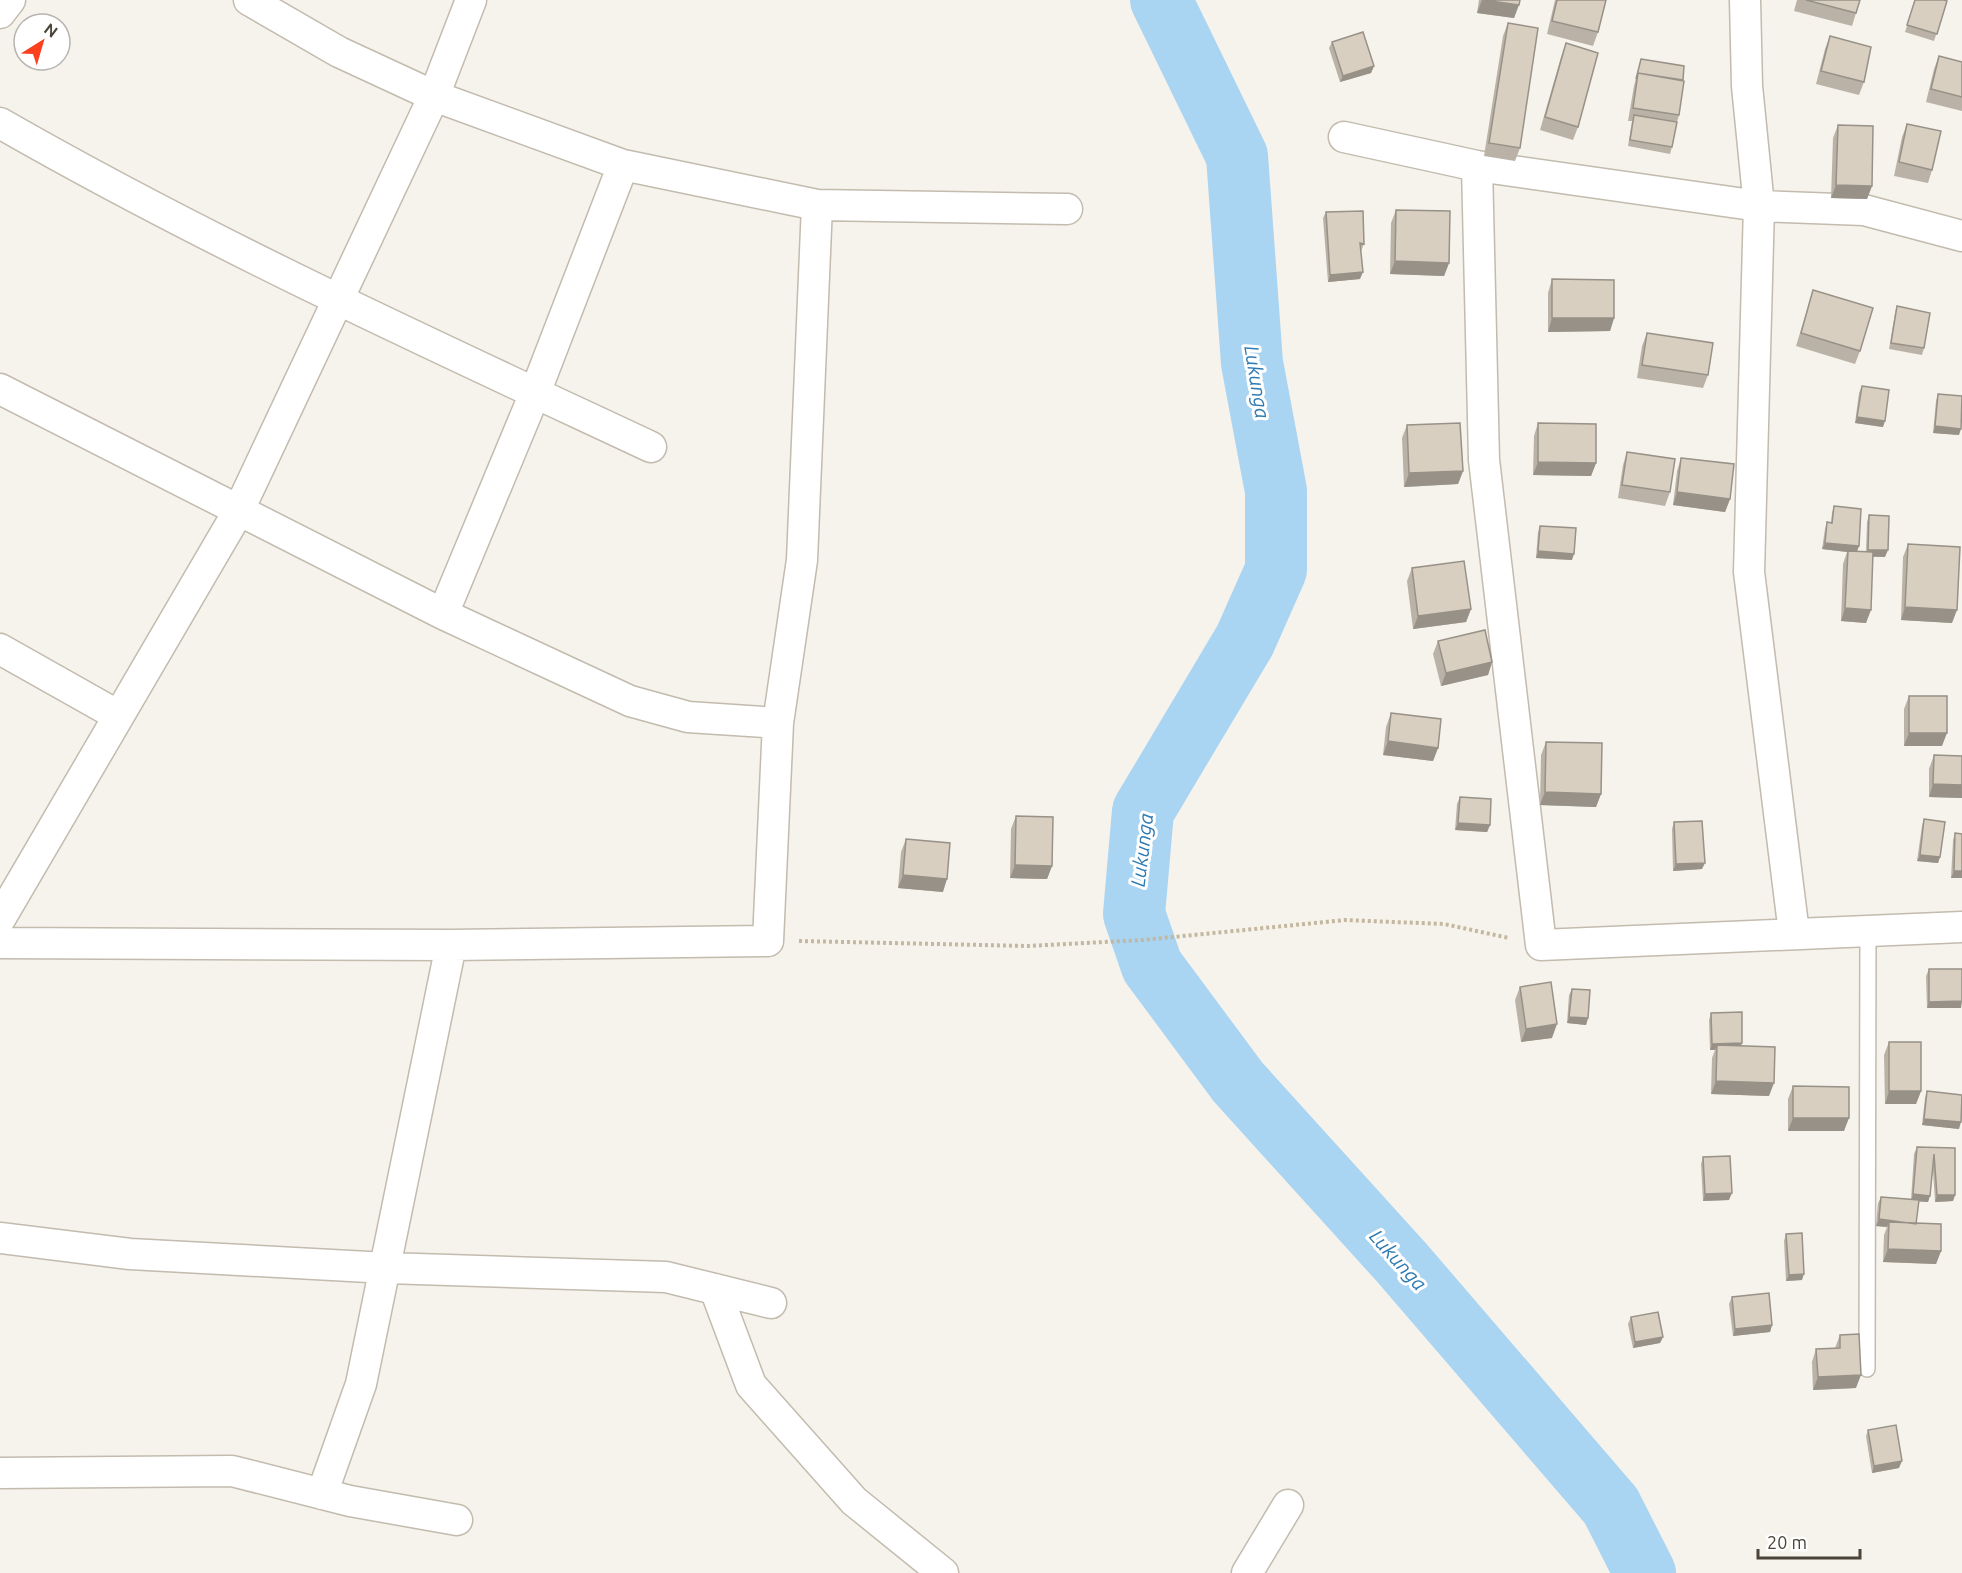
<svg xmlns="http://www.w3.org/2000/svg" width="1962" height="1573" viewBox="0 0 1962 1573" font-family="Ubuntu,sans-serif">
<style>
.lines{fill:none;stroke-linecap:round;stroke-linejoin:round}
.river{stroke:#a9d4f2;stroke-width:62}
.service-casing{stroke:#c2bbae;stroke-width:18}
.minor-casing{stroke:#c2bbae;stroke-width:33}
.path{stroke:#c4b79f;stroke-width:4;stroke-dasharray:3 3;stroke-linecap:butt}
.service{stroke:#fff;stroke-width:15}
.minor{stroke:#fff;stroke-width:30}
.wall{fill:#bab2a6}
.shaded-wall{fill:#979187}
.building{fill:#d8cfc1;stroke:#979187;stroke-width:1.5}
.labels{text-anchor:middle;stroke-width:6;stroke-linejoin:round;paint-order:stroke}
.water-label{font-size:20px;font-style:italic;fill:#2e7ab2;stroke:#fff}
</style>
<rect width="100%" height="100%" fill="#f6f3ec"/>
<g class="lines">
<path class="river" d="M1161 0 1237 156 1252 363 1276 491V570L1245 640 1143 811 1134 914 1152 966 1238 1082 1402 1263 1611 1506 1645 1573"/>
<defs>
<path id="service" d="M1867 1369 1868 931"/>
<path id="minor" d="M249 0 339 52 434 96 623 165 817 205 1067 209
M1745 0 1747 86 1759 206 1749 572 1794 933
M0 13 10 0
M0 123C211 244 431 344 651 447
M1344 137 1477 166 1759 206 1864 210 1962 236
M1477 166 1484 460 1541 945 1962 927
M0 389 443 614 630 701 688 717 778 723
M443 614 535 393 623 165
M0 649 117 715
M0 919 238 512 434 96 471 0
M0 943 451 945 768 941 778 723 802 560 817 205
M0 1238 130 1254 387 1268 666 1277 771 1303
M715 1289 751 1385 854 1501 943 1573
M0 1473 232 1471 350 1501 457 1520
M322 1494 361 1384 451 945
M1247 1573 1288 1505"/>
</defs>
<use href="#service" class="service-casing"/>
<use href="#minor" class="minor-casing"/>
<path class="path" d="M799 941 1028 946 1143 940 1345 920 1444 924 1509 938"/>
<use href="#service" class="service"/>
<use href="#minor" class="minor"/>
</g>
<path class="wall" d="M1479 0H1520L1514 18 1477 13Z
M1555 0H1606L1598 32 1593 46 1547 34Z
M1797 0H1860L1852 26 1794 11Z
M1915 0 1947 1 1934 41 1905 32Z
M1508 23 1520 148 1515 161 1484 156 1503 36Z
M1830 36 1864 82 1859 95 1816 84 1825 49Z
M1332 42 1374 66 1371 73 1340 82 1329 48Z
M1566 43 1578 127 1573 140 1540 130 1561 57Z
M1939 56 1962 62V111L1926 102 1934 69Z
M1641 59 1679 115 1677 122 1672 147 1670 154 1628 146 1632 121H1628L1634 86Z
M1907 124 1932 170 1928 183 1894 176 1902 137Z
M1838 125 1872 186 1867 199 1831 198 1833 138Z
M1396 210 1449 263 1444 276 1390 274 1391 223Z
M1326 212 1364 244 1361 251H1360V279L1328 282 1323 218Z
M1552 279 1614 318 1610 331 1548 332V293Z
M1813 290 1860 351 1855 364 1796 346Z
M1897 306 1924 348 1922 355 1889 349 1895 313Z
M1647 333 1708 375 1703 388 1637 378 1642 346Z
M1862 386 1883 427 1855 423 1859 393Z
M1938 394 1959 435 1933 433 1936 401Z
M1538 423 1596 463 1591 476 1533 475 1534 436Z
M1407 425 1463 471 1458 484 1404 487 1402 438Z
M1627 452 1670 492 1665 506 1618 498 1623 465Z
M1681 458 1730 499 1725 512 1673 505 1677 471Z
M1834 506 1859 546 1857 552H1866L1867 522 1869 515 1885 557H1873L1866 623 1841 621 1843 564 1847 552 1822 549 1825 529 1827 522 1831 523 1832 513Z
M1540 526 1572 560 1536 558 1538 532Z
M1908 544 1952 623 1901 620 1903 557Z
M1412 568 1471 609 1466 622 1413 629 1407 581Z
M1438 641 1492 662 1488 675 1441 686 1433 654Z
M1909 696 1942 746H1904V709Z
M1391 713 1438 748 1433 761 1383 755 1386 727Z
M1546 742 1601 794 1596 807 1540 805 1541 755Z
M1934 755 1962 756V798L1929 797V769Z
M1460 797 1490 825 1487 832 1455 830 1457 804Z
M1016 816 1052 866 1047 879 1010 878 1011 829Z
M1924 819 1940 857 1938 863 1917 861 1922 826Z
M1674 822 1702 869 1673 871 1672 829Z
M1955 833 1962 834V878H1951L1953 840Z
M906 839 943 892 898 888 901 852Z
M1929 969H1962L1961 1008H1927L1926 976Z
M1520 987 1552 1038 1521 1042 1515 1000Z
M1572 989 1588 1018 1586 1025 1567 1023 1569 995Z
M1711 1013 1741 1046 1769 1096 1711 1094 1712 1058 1715 1050H1710L1709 1020Z
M1889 1042 1921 1091 1916 1104H1885L1884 1055Z
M1793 1086 1844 1131H1788V1099Z
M1927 1091 1959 1129 1922 1125 1925 1098Z
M1917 1147 1955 1148V1195L1953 1201 1935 1202 1933 1171 1928 1202 1919 1201 1916 1223 1941 1251 1936 1264 1883 1262 1884 1235 1887 1227 1876 1226 1878 1203 1881 1197 1911 1200 1914 1154Z
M1703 1157 1729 1200 1703 1201 1701 1164Z
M1786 1234 1802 1280 1786 1281 1784 1241Z
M1732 1297 1772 1325 1770 1332 1733 1336 1729 1304Z
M1631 1317 1663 1337 1660 1343 1633 1348 1628 1324Z
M1840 1335 1856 1388 1813 1390 1812 1362 1816 1349 1835 1348Z
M1868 1430 1899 1468 1872 1473 1866 1436Z"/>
<path class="shaded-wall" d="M1482 0 1519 5 1514 18 1477 13Z
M1374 66 1371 73 1340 82 1343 76Z
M1836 185 1872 186 1867 199 1831 198Z
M1395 261 1449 263 1444 276 1390 274Z
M1363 272 1360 279 1328 282 1330 275Z
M1552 318H1614L1610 331 1548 332Z
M1857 417 1885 421 1883 427 1855 423Z
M1935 426 1961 429 1959 435 1933 433Z
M1538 462 1596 463 1591 476 1533 475Z
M1463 471 1458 484 1404 487 1409 473Z
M1677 492 1730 499 1725 512 1673 505Z
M1825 543 1859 546 1856 553 1822 549Z
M1868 550H1888L1885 557 1865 556Z
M1538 551 1574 554 1572 560 1536 558Z
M1905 607 1957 610 1952 623 1901 620Z
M1845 608 1871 610 1866 623 1841 621Z
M1471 609 1466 622 1413 629 1418 616Z
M1492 662 1488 675 1441 686 1446 673Z
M1909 733H1947L1942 746H1904Z
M1388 741 1438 748 1433 761 1383 755Z
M1933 784 1962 785V798L1929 797Z
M1545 792 1601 794 1596 807 1540 805Z
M1458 823 1490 825 1487 832 1455 830Z
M1920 855 1940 857 1938 863 1917 861Z
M1705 863 1702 869 1673 871 1676 864Z
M1015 865 1052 866 1047 879 1010 878Z
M1954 871H1962V878H1951Z
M903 875 947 879 943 892 898 888Z
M1962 1001 1961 1008H1927L1929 1002Z
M1569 1017 1588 1018 1586 1025 1567 1023Z
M1557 1024 1552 1038 1521 1042 1526 1029Z
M1742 1043 1740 1049 1717 1045 1715 1050H1710L1712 1044Z
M1716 1081 1774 1083 1769 1096 1711 1094Z
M1889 1091H1921L1916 1104H1885Z
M1793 1118H1849L1844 1131H1788Z
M1924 1119 1961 1122 1959 1129 1922 1125Z
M1732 1193 1729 1200 1703 1201 1705 1194Z
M1913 1194 1930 1196 1928 1202 1911 1201Z
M1937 1195H1955L1953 1201 1935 1202Z
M1879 1219 1916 1224 1889 1222 1887 1227 1876 1226Z
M1888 1249 1941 1251 1936 1264 1883 1262Z
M1804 1274 1802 1280 1786 1281 1789 1275Z
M1772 1325 1770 1332 1733 1336 1735 1329Z
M1663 1337 1660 1343 1633 1348 1635 1342Z
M1861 1375 1856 1388 1813 1390 1818 1377Z
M1902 1461 1899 1468 1872 1473 1874 1466Z"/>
<path class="building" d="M1484 0H1520L1519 5Z
M1557 0H1606L1598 32 1552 21Z
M1806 0H1860L1856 13Z
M1915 0H1944L1947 1 1937 34 1907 25Z
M1508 23 1538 28 1520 148 1489 143Z
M1363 32 1374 66 1343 76 1332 42Z
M1830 36 1871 47 1864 82 1821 71Z
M1566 43 1598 53 1578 127 1545 117Z
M1939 56 1962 62V97L1931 89Z
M1641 59 1684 66 1683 80 1638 73 1636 79Z
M1638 73 1684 81 1679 115 1633 108Z
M1634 115 1677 122 1672 147 1630 140Z
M1907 124 1941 131 1932 170 1899 162Z
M1838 125 1873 126 1872 186 1836 185Z
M1396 210 1450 211 1449 263 1395 261Z
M1363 211 1364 244 1360 243 1363 272 1330 275 1326 212Z
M1552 279 1614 280V318H1552Z
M1813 290 1873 308 1860 351 1801 333Z
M1897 306 1930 313 1924 348 1891 343Z
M1647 333 1713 343 1708 375 1642 365Z
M1862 386 1889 390 1885 421 1857 417Z
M1938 394 1962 396 1961 429 1935 426Z
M1460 423 1463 471 1409 473 1407 425Z
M1538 423 1596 424V463L1538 462Z
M1627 452 1675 459 1670 492 1622 485Z
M1681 458 1734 464 1730 499 1677 492Z
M1834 506 1861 509 1859 546 1825 543 1827 522 1832 523Z
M1869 515 1889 516 1888 550H1868Z
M1540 526 1576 528 1574 554 1538 551Z
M1908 544 1960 547 1957 610 1905 607Z
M1848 551 1873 552 1871 610 1845 608Z
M1464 561 1471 609 1418 616 1412 568Z
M1485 630 1492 662 1446 673 1438 641Z
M1909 696H1947V733H1909Z
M1391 713 1441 719 1438 748 1388 741Z
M1546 742 1602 743 1601 794 1545 792Z
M1934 755 1962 756V785L1933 784Z
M1460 797 1491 799 1490 825 1458 823Z
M1016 816 1053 817 1052 866 1015 865Z
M1924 819 1945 822 1940 857 1920 855Z
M1702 821 1705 863 1676 864 1674 822Z
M1955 833 1962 834V871H1954Z
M906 839 950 843 947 879 903 875Z
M1929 969H1962V1001L1929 1002Z
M1551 982 1557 1024 1526 1029 1520 987Z
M1572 989 1590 990 1588 1018 1569 1017Z
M1742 1012V1043L1712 1044 1711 1013Z
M1889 1042H1921V1091H1889Z
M1717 1045 1775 1047 1774 1083 1716 1081Z
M1793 1086 1849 1087V1118H1793Z
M1927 1091 1962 1095 1961 1122 1924 1119Z
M1917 1147 1955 1148V1195H1937L1934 1154 1930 1196 1913 1194Z
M1730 1156 1732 1193 1705 1194 1703 1157Z
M1881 1197 1919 1200 1916 1224 1879 1219Z
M1889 1222 1941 1224V1251L1888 1249Z
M1802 1233 1804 1274 1789 1275 1786 1234Z
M1769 1293 1772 1325 1735 1329 1732 1297Z
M1658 1312 1663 1337 1635 1342 1631 1317Z
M1859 1334 1861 1375 1818 1377 1816 1349 1840 1348V1335Z
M1896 1425 1902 1461 1874 1466 1868 1430Z"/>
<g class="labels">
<g class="water-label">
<text transform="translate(1257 382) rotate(81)" y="7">Lukunga</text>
<text transform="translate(1142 850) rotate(-83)" y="7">Lukunga</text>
<text transform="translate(1398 1260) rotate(48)" y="7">Lukunga</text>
</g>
</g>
<g transform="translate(42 42) rotate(37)"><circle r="28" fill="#ffffff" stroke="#b7b4b0" stroke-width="1.5"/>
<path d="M0-4.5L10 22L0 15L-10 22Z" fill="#fc3f1d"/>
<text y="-9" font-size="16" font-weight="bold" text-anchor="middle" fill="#4b4439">N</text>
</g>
<path d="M1758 1549v9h102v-9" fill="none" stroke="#4b4439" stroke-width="3"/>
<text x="1767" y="1549" font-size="18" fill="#4b4439" stroke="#ffffff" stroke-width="4.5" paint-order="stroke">20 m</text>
</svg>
